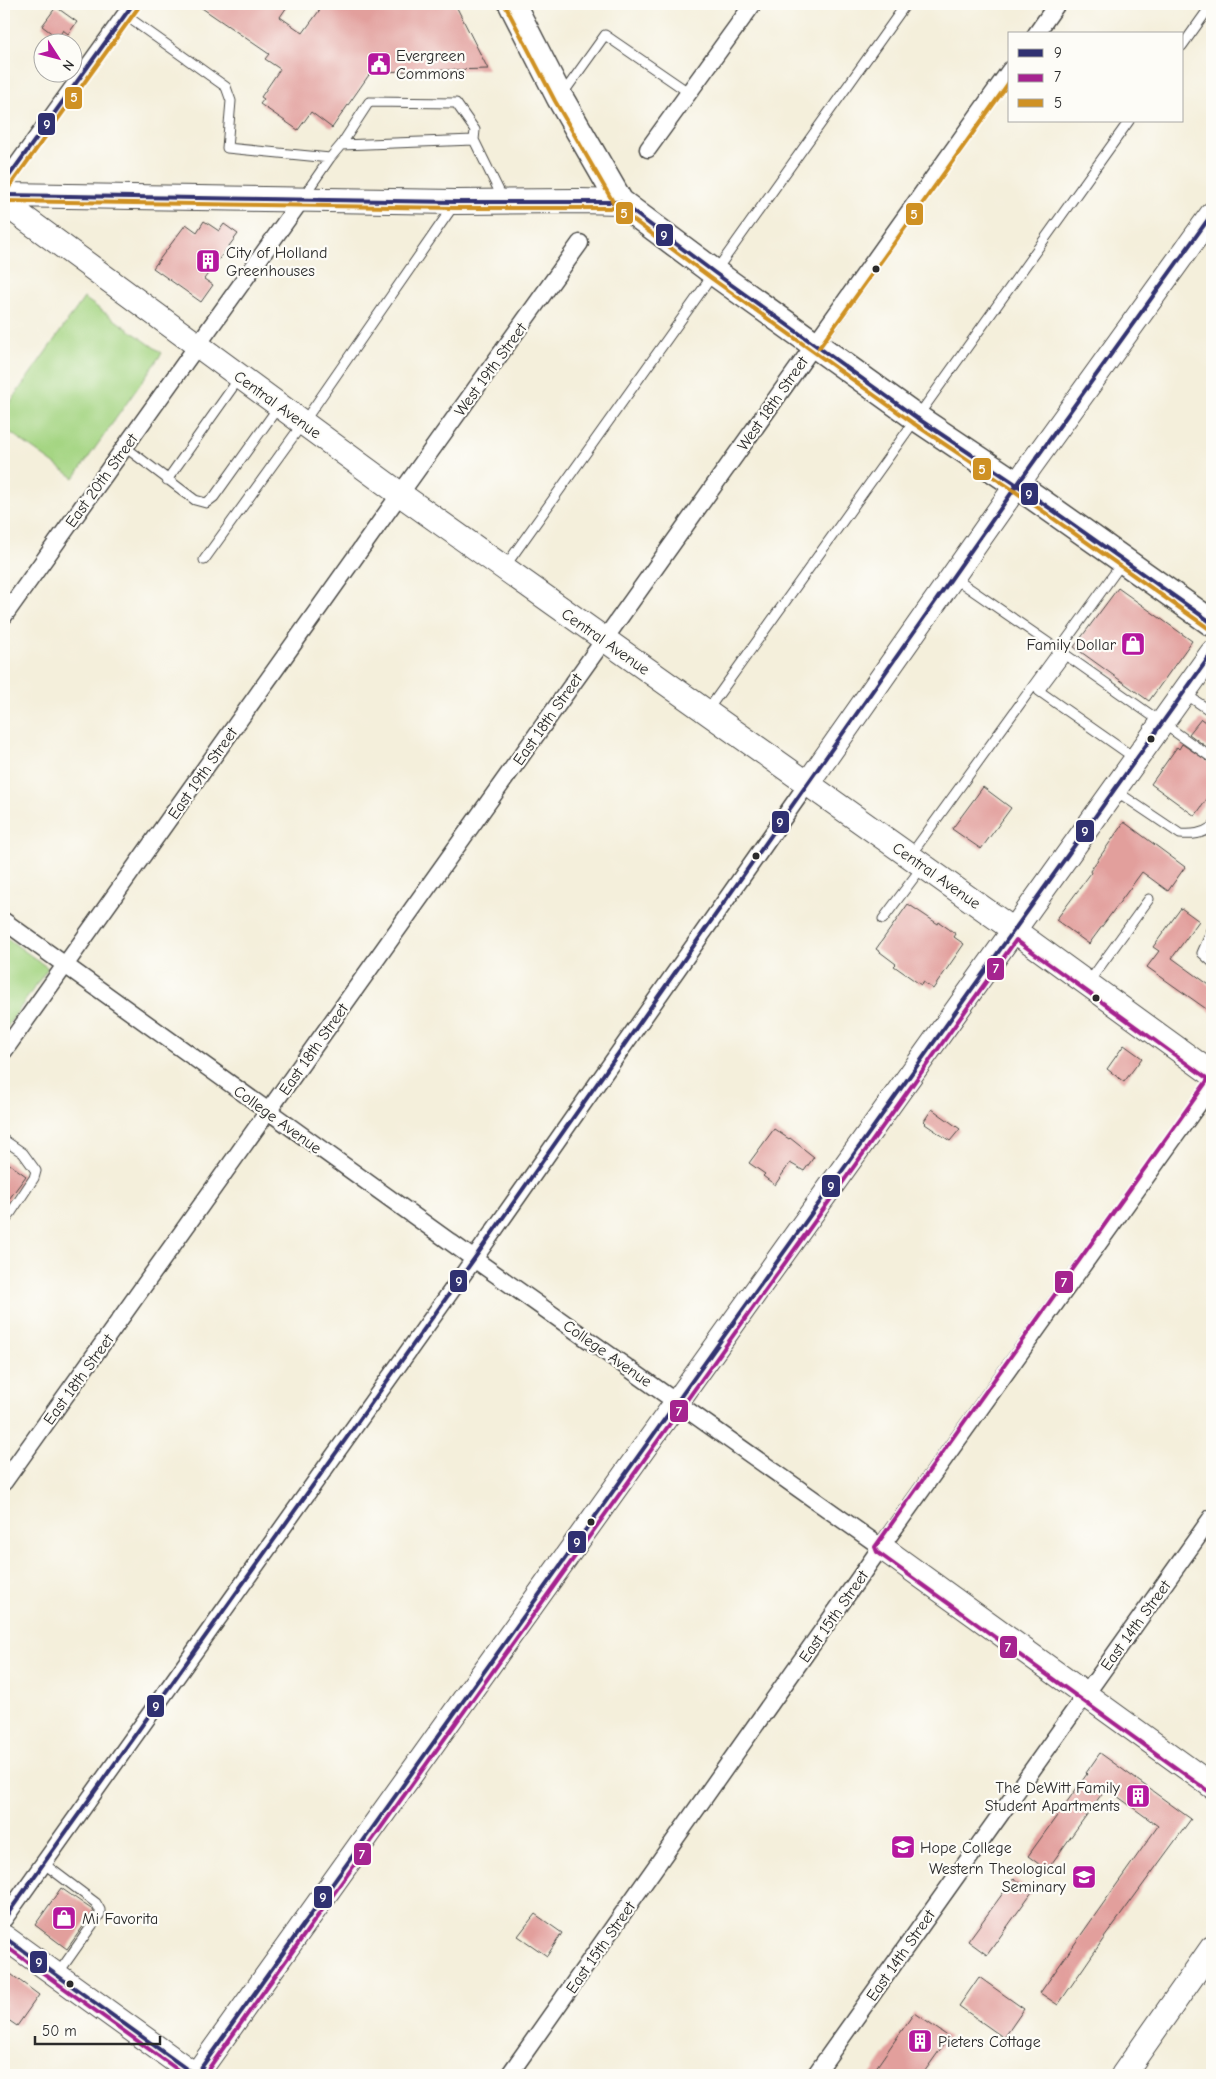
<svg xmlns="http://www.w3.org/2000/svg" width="1216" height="2079" viewBox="0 0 1216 2079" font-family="'Comic Neue',sans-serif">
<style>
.green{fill:#a5d583;stroke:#688057}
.building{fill:#e29f9c}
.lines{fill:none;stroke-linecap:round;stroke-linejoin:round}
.lane-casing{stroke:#494845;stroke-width:11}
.street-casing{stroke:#494845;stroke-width:19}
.secondary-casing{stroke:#494845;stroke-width:26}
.primary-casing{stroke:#494845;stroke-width:29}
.lane{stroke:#fff;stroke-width:9}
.street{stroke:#fff;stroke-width:16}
.secondary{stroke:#fff;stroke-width:24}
.primary{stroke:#fff;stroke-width:26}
.bus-1-casing{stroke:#fdfcf7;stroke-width:8}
.bus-2-casing{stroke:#fdfcf7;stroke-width:8}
.bus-3-casing{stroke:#fdfcf7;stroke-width:8}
.bus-1{stroke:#303171;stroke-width:4}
.bus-2{stroke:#a5248f;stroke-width:4}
.bus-3{stroke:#cf9123;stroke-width:4}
.bus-dot{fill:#2b2b2b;stroke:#fdfcf7;stroke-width:2}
.labels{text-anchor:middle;stroke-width:4.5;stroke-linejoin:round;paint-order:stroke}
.poi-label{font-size:16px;fill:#2b2b2b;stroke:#fdfcf7;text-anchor:start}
.street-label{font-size:16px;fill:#2b2b2b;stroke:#fdfcf7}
.line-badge{stroke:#fdfcf7;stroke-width:2}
.badge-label{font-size:14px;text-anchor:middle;font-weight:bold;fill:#fff}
</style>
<rect width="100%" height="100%" fill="#fdfcf7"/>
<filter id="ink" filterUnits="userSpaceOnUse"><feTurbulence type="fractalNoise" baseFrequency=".02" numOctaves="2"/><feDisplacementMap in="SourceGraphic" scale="10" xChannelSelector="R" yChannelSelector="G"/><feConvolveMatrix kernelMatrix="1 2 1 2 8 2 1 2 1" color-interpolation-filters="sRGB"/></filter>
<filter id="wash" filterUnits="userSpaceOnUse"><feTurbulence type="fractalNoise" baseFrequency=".0096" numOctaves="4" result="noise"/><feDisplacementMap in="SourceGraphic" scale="20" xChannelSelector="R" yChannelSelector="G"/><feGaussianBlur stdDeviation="1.12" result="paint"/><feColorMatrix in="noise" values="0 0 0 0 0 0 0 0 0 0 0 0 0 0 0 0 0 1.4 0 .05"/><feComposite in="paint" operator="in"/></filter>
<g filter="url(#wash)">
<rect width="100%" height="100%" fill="#f4efdb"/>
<path class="green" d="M84 298 162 353 74 478 4 428V411Z
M4 936 48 968 4 1031Z"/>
<g id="blocks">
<path class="building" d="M196 4H289L280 17 303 33 324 4H455L488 69 371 72 332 128 311 112 298 130 260 104 264 99 261 97 280 69 265 59 269 54Z
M56 7 77 22 68 34 63 30 58 38 42 26Z
M204 221 219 231 224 224 238 234 204 279 213 285 201 302 153 268 186 224 197 232Z
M1118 588 1192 641 1149 701 1074 647Z
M1201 719 1212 727V751L1189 734Z
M1182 744 1212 764V792L1195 816 1151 784 1177 747 1179 749Z
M983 787 1011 808 981 849 952 829Z
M1124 822 1185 867 1168 891 1142 872 1089 944 1056 920 1091 873 1090 871Z
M908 904 938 924 939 922 956 934 954 937 964 944 933 989 923 982 921 985 894 966 896 964 876 949Z
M1181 908 1199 921 1172 958 1212 987V1013L1147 967 1159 951 1153 947Z
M1124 1045 1142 1058 1124 1082 1107 1069Z
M932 1109 960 1129 950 1141 925 1124 926 1123 924 1121Z
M774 1129 789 1139 790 1138 814 1157 804 1171 790 1163 775 1185 763 1176 765 1174 749 1163Z
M4 1160 26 1176 4 1206Z
M1100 1753 1191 1819 1104 1938 1058 2005 1040 1993 1158 1826 1106 1788 1047 1870 1028 1856 1087 1774 1086 1773Z
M1014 1878 1032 1892 987 1955 968 1941Z
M61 1888 94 1911 67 1949 35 1925Z
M535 1914 562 1933 547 1956 518 1936Z
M4 1969 39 1995 17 2026 4 2017Z
M979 1977 1024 2009 1004 2038 959 2006Z
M914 2013 949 2037 922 2075H871Z"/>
</g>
</g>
<g filter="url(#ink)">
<use href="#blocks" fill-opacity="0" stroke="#494845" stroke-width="1"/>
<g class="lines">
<defs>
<path id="lane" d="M125 15 226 87 231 101 227 148 330 158 341 145 474 140 503 199
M1182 46 1212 4
M562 95 605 35 688 92
M341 145 369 102 456 103 475 130 474 140
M303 197 330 158
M125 447 195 500 206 503 214 497 279 406
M167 480 240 377
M204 560 303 423 454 205
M504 568 906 4
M953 577 1063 653
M1184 693 1212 712
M707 711 1129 121
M1136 759 1039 691 1066 655 1212 758
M1116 791 1180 834C1193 835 1202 834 1212 827
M910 856 1122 563
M883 919 922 867
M1212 930 1202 953 1212 962
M1088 983 1149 899
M4 1140 23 1153 36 1171 34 1178 4 1223
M43 1863 96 1903 100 1910V1914L57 1975"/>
<path id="street" d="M1036 34 1057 4
M648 149 753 4
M4 183 133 4
M4 616 302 199
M4 921 474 1259 881 1547
M4 1051 400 494 580 243
M4 1482 1010 70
M4 1919 474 1259 808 783
M509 2075 881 1547 1212 1085
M815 2075 1212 1517"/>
<path id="secondary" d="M4 195 455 202 579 201 620 202
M4 203 400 494 1015 931 1212 1074
M808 783 1031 465 1212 214
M881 1547 1212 1786
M4 1937 195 2075
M196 2075 1212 653
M1123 2075 1212 1948"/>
<path id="primary" d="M512 4 560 98 620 202 715 273 917 418 1017 485 1212 623"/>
</defs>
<use href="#lane" class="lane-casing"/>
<use href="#street" class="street-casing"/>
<use href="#secondary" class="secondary-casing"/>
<use href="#primary" class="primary-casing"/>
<use href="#lane" class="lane"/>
<use href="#street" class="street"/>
<use href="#secondary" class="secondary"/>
<use href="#primary" class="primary"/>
<defs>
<path id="bus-1" d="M4 183 133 4
M4 195 455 202H620L715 273 917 418 1017 485 1212 623
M4 1919 474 1259 1017 485 1212 214
M4 1937 195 2075
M196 2075 1212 653"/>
<path id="bus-2" d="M1207 1081 875 1547 877 1552 1208 1791
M4 1945 185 2075
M204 2075 1016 940 1208 1079"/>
<path id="bus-3" d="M506 7 555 101 616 207 711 278 913 423 1013 490 1208 628
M9 187 138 8
M4 201 455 208H620
M819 348 1010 81"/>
</defs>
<use href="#bus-1" class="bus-1-casing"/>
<use href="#bus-2" class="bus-2-casing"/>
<use href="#bus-3" class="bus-3-casing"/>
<use href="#bus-1" class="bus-1"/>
<use href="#bus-2" class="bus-2"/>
<use href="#bus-3" class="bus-3"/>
</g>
</g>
<defs>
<symbol id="civic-square" viewBox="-11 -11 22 22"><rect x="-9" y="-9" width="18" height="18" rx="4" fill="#b5179e" stroke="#fdfcf7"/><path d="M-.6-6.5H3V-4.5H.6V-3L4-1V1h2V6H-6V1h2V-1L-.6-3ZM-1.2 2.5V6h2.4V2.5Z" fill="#fff"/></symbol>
<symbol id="building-square" viewBox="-11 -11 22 22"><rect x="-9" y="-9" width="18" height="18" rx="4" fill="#b5179e" stroke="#fdfcf7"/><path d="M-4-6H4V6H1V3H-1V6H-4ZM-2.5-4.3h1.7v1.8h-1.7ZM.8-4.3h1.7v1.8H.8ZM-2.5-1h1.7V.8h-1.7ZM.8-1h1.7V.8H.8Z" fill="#fff"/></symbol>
<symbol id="shop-square" viewBox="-11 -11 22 22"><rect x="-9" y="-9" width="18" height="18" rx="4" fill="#b5179e" stroke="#fdfcf7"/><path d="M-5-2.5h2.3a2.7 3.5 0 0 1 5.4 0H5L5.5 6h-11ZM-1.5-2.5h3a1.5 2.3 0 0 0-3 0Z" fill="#fff"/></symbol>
<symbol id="university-square" viewBox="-11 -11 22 22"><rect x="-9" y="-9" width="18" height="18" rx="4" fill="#b5179e" stroke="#fdfcf7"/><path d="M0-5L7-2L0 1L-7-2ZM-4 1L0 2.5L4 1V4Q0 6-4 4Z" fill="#fff"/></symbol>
</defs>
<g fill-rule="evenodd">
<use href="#civic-square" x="365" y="50" width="28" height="28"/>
<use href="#building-square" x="194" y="247" width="28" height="28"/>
<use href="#shop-square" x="1119" y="630" width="28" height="28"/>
<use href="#building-square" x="1124" y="1782" width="28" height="28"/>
<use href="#university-square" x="889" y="1833" width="28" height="28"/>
<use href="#university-square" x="1070" y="1863" width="28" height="28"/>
<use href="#shop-square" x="50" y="1904" width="28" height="28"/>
<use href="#building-square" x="906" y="2027" width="28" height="28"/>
</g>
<g class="bus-dot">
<circle cx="876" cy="269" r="4.5"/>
<circle cx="1151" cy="739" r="4.5"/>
<circle cx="756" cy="856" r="4.5"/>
<circle cx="1096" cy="998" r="4.5"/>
<circle cx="591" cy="1522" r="4.5"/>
<circle cx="70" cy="1984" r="4.5"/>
</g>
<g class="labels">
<g class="poi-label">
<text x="396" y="61">Evergreen<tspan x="396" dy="18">Commons</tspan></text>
<text x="226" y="258">City of Holland<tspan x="226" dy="18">Greenhouses</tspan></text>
<text x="1116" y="650" text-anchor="end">Family Dollar</text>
<text x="1120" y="1793" text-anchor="end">The DeWitt Family<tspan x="1120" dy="18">Student Apartments</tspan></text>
<text x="920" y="1853">Hope College</text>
<text x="1066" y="1874" text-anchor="end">Western Theological<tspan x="1066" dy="18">Seminary</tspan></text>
<text x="82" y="1924">Mi Favorita</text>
<text x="938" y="2047">Pieters Cottage</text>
</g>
<g class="street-label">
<text transform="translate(490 369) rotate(-54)" y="6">West 19th Street</text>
<text transform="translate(772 403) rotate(-55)" y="6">West 18th Street</text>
<text transform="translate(278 404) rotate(36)" y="6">Central Avenue</text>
<text transform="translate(101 480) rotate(-54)" y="6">East 20th Street</text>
<text transform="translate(606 641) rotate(35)" y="6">Central Avenue</text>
<text transform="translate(547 719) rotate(-55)" y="6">East 18th Street</text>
<text transform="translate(202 773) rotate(-55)" y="6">East 19th Street</text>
<text transform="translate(937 875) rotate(35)" y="6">Central Avenue</text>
<text transform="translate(313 1049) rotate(-55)" y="6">East 18th Street</text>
<text transform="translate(278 1119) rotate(36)" y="6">College Avenue</text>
<text transform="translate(608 1353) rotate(35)" y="6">College Avenue</text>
<text transform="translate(78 1379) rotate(-54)" y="6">East 18th Street</text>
<text transform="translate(833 1616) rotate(-55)" y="6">East 15th Street</text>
<text transform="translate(1135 1625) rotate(-54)" y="6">East 14th Street</text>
<text transform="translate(600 1947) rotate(-55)" y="6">East 15th Street</text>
<text transform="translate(900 1955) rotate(-55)" y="6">East 14th Street</text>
</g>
</g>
<g class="line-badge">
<rect x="64" y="86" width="19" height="24" rx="5" fill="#cf9123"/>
<rect x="37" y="112" width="19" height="24" rx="5" fill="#303171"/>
<rect x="615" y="201" width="19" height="24" rx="5" fill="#cf9123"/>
<rect x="905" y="202" width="19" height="24" rx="5" fill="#cf9123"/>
<rect x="655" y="223" width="19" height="24" rx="5" fill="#303171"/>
<rect x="972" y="457" width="20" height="24" rx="5" fill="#cf9123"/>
<rect x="1020" y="482" width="19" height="24" rx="5" fill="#303171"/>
<rect x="771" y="810" width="19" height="24" rx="5" fill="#303171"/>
<rect x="1075" y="819" width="20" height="24" rx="5" fill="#303171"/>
<rect x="986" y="957" width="19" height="24" rx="5" fill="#a5248f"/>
<rect x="821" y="1174" width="20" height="24" rx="5" fill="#303171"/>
<rect x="449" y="1269" width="19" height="24" rx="5" fill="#303171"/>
<rect x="1054" y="1270" width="20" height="24" rx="5" fill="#a5248f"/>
<rect x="669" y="1399" width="20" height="24" rx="5" fill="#a5248f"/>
<rect x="567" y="1530" width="20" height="24" rx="5" fill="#303171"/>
<rect x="999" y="1635" width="19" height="24" rx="5" fill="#a5248f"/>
<rect x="146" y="1694" width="19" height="24" rx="5" fill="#303171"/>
<rect x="353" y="1842" width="19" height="24" rx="5" fill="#a5248f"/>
<rect x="313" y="1885" width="20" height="24" rx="5" fill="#303171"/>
<rect x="29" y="1950" width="19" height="24" rx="5" fill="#303171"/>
</g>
<g class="badge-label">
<text x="74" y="102">5</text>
<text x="47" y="129">9</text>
<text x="624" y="218">5</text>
<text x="914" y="219">5</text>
<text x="664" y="240">9</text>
<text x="982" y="474">5</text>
<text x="1029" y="499">9</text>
<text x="780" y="827">9</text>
<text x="1085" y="836">9</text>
<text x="996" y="973">7</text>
<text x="831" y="1191">9</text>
<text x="459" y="1286">9</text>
<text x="1064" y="1287">7</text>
<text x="679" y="1416">7</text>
<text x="577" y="1547">9</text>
<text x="1008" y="1652">7</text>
<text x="156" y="1711">9</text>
<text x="362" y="1859">7</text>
<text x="323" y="1902">9</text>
<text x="39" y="1967">9</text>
</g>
<rect width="1216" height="2079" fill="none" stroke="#fdfcf7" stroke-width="20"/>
<rect x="1008" y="32" width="175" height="90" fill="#fdfcf7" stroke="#a9a8a5"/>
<rect x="1018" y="49" width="25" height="8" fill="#303171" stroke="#a9a8a5"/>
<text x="1054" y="58" font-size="15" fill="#2b2b2b">9</text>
<rect x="1018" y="74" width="25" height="8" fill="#a5248f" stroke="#a9a8a5"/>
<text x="1054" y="82" font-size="15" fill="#2b2b2b">7</text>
<rect x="1018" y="99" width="25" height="8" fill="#cf9123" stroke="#a9a8a5"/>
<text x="1054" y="108" font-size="15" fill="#2b2b2b">5</text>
<g transform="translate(58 58) rotate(126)"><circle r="24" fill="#fdfcf7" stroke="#a9a8a5"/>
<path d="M0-4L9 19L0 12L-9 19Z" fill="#b5179e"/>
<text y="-8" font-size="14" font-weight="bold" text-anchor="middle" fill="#2b2b2b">N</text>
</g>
<path d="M35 2036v8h125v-8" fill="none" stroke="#2b2b2b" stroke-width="2.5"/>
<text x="42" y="2036" font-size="15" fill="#2b2b2b" stroke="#fdfcf7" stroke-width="4" paint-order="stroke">50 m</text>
</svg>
